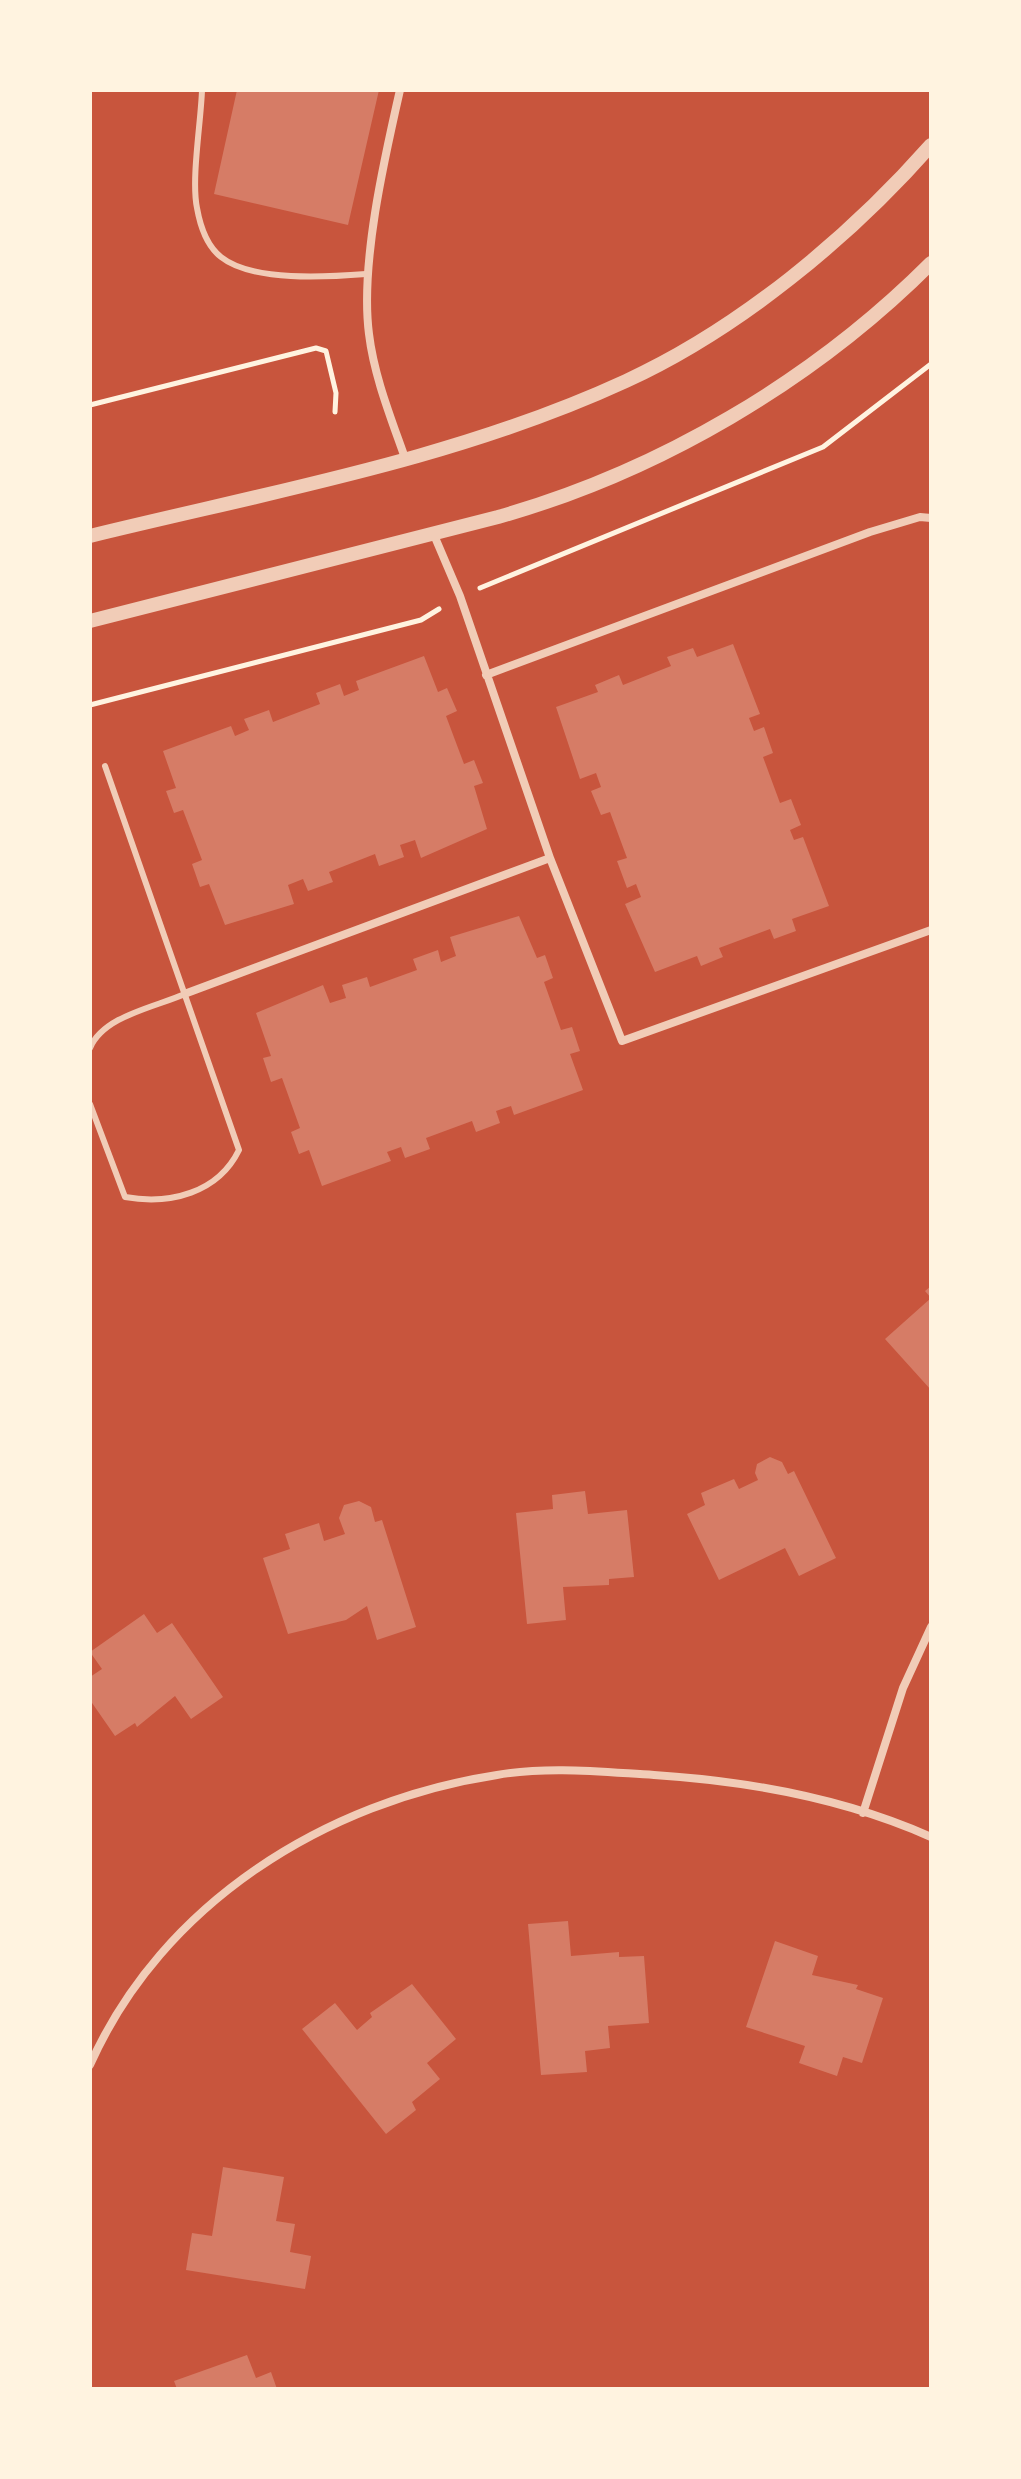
<svg xmlns="http://www.w3.org/2000/svg" width="1021" height="2479" viewBox="0 0 1021 2479" font-family="Signika,sans-serif">
<style>
.building{fill:#d67c66}
.lines{fill:none;stroke-linecap:round;stroke-linejoin:round}
.path{stroke:#fff3e0;stroke-width:5}
.service{stroke:#f1ccb7;stroke-width:6}
.minor{stroke:#f1ccb7;stroke-width:8}
.tertiary{stroke:#f1ccb7;stroke-width:14}
</style>
<rect width="100%" height="100%" fill="#c8553d"/>
<path class="building" d="M237 90H379L348 225 214 194Z
M733 644 760 714 749 718 754 731 764 727 773 753 763 757 780 803 791 799 801 825 790 830 794 840 803 837 829 906 792 919 796 931 774 939 770 929 719 948 723 957 701 966 697 956 655 972 625 904 641 897 636 884 627 888 617 861 627 858 610 812 601 815 591 791 601 787 596 773 580 779 556 707 598 692 595 685 619 675 623 685 671 666 667 657 693 648 697 657Z
M424 656 438 692 447 688 457 711 446 716 464 764 474 760 483 783 474 786 487 829 421 858 415 840 400 845 404 857 379 866 375 854 329 872 333 882 308 891 303 879 288 885 294 904 225 925 209 884 200 887 192 864 202 860 183 810 174 813 166 791 176 788 163 751 231 726 235 736 249 730 244 719 269 710 273 722 320 704 316 693 340 684 344 696 359 690 356 681Z
M519 916 537 958 545 955 553 978 544 982 561 1030 572 1027 580 1051 570 1054 583 1090 514 1115 511 1106 496 1111 500 1123 476 1132 472 1121 426 1138 430 1149 405 1158 401 1147 387 1152 391 1161 322 1186 309 1150 299 1154 291 1132 300 1128 282 1078 271 1082 263 1058 271 1056 256 1013 323 985 330 1003 346 998 342 985 367 977 370 987 417 970 413 959 438 950 441 962 456 956 450 937Z
M931 1286V1390L885 1339 931 1298 925 1291Z
M770 1457 782 1462 788 1474 794 1471 836 1558 799 1576 785 1548 719 1580 687 1514 705 1505 701 1493 734 1479 739 1489 758 1480 755 1473 757 1464Z
M585 1491 588 1514 627 1510 634 1577 609 1579V1585L563 1587 566 1620 527 1624 516 1513 553 1509 552 1495Z
M359 1501 371 1507 375 1522 382 1520 416 1627 377 1640 367 1606 346 1620 288 1634 263 1558 290 1549 285 1534 319 1523 324 1541 345 1534 339 1518 344 1505Z
M144 1614 157 1633 172 1623 223 1697 191 1719 175 1696 137 1727 135 1723 115 1736 90 1700V1677L102 1669 90 1652Z
M568 1921 571 1956 619 1952V1957L644 1956 649 2023 608 2026 610 2048 585 2051 587 2072 541 2075 528 1924Z
M775 1941 818 1956 812 1975 858 1985 856 1989 883 1998 862 2063 843 2057 837 2076 799 2063 805 2046 746 2027Z
M412 1984 456 2039 427 2063 440 2079 412 2102 416 2110 386 2134 302 2029 335 2003 357 2030 372 2017 370 2013Z
M223 2167 284 2177 276 2221 295 2224 290 2252 311 2256 305 2289 186 2270 192 2233 212 2236Z
M247 2355 256 2378 271 2372 277 2389H177L174 2381Z"/>
<g class="lines">
<path class="path" d="M90 405 316 348 326 351 336 393 335 412
M480 588 823 447 931 364
M90 705 421 620 439 609"/>
<path class="service" d="M202 90C201 122 191 179 197 208 200 225 207 246 221 257 252 282 328 277 366 274
M90 1048C104 1015 157 1007 187 993
M90 1104 125 1197C170 1205 218 1193 239 1150L105 766"/>
<path class="minor" d="M400 90C384 160 360 265 369 334 374 376 391 418 405 458
M434 535 460 596 550 858 622 1041 931 930
M486 675 870 532 920 517 931 518
M187 993 550 858
M863 1813 903 1688 931 1627
M90 2065C162 1903 326 1801 497 1775 549 1766 602 1772 654 1775 747 1781 846 1799 931 1837"/>
<path class="tertiary" d="M90 536C269 492 457 459 626 381 739 329 849 238 931 145
M90 621 498 517C658 472 813 381 931 263"/>
</g>
<rect width="1021" height="2479" fill="none" stroke="#fff3e0" stroke-width="184"/>
</svg>
